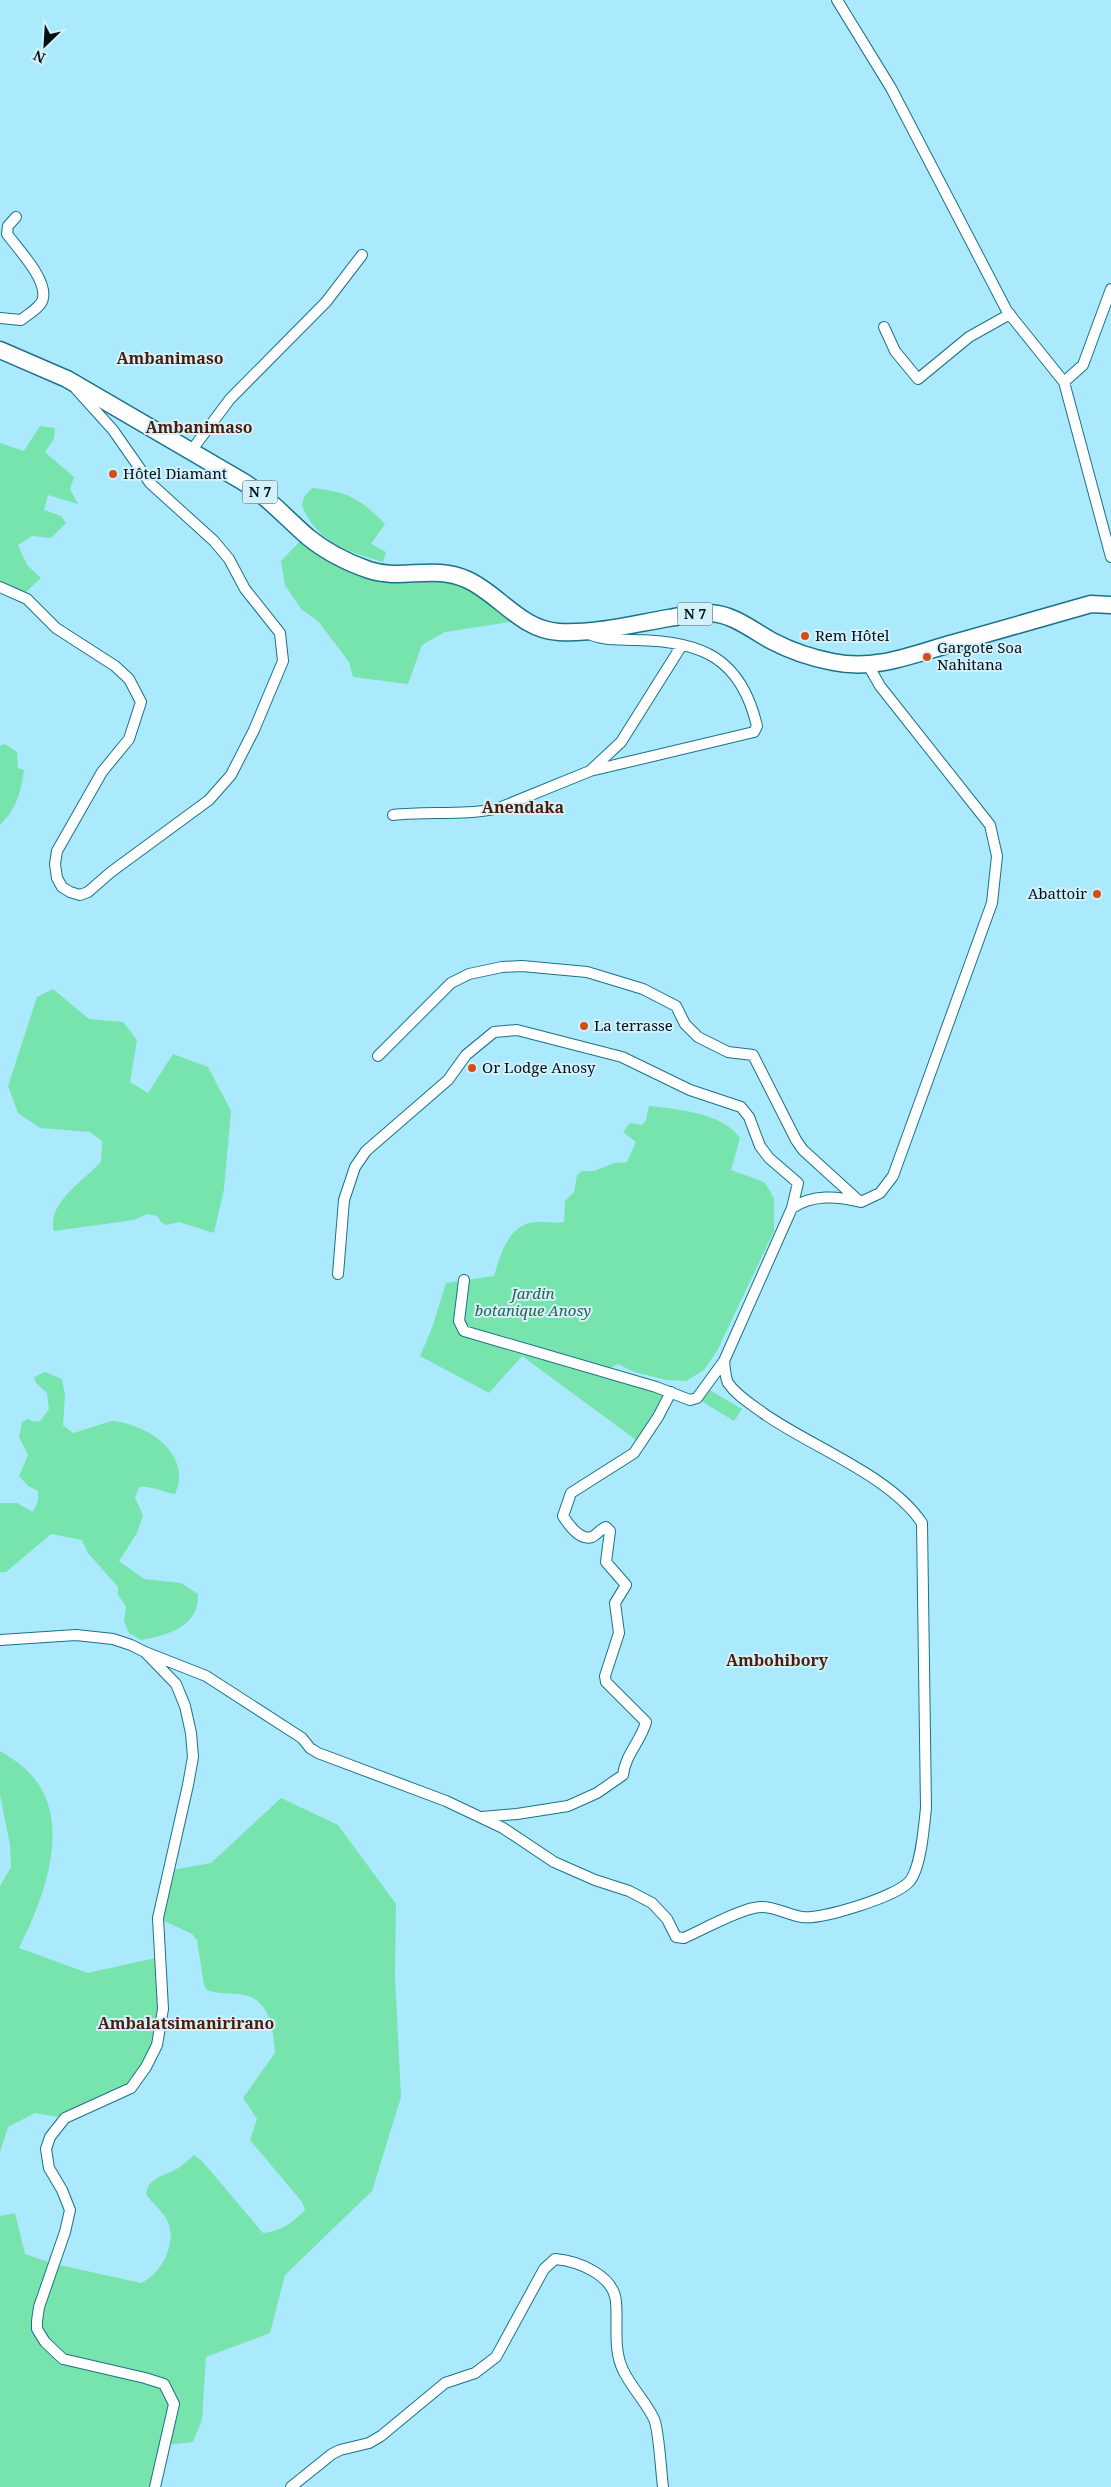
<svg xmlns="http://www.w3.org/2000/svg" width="1111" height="2487" viewBox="0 0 1111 2487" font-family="'Noto Serif',serif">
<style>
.green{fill:#78e4ad}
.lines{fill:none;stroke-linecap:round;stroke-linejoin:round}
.minor-casing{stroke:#1a7289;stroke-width:12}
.primary-casing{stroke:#1a7289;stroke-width:19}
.minor{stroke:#fff;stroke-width:10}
.primary{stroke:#fff;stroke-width:16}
.poi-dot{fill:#d44e15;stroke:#d3f1fb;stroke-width:2}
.labels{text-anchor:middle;stroke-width:4;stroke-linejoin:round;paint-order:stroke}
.shield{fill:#d3f1fb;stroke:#3f545b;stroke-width:1}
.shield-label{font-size:14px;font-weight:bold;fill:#001017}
.poi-label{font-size:15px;fill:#001017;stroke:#d3f1fb;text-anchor:start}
.park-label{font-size:15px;font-style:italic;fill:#2a6548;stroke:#d3f1fb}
.neighbourhood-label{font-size:16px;font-weight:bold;fill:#4c1b09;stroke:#d3f1fb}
</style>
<rect width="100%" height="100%" fill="#abe9fd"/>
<path class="green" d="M40 426 55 428 54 439 45 452 74 477 70 489 78 504 48 495 44 510 61 516 66 523 51 538 32 536 18 545 27 565 41 578 25 593 0 581V443L24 451Z
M312 488C348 492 360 498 385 524L371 544 386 552 383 562C346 551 318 543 302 506L304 497Z
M303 538 346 565 460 576 517 621 445 632 422 645 408 684 353 677 349 662 318 621 301 609 285 585 281 561Z
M5 744 17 752 18 768 24 770C21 793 16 809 0 825V746Z
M53 989 89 1019 123 1022 137 1040 130 1082 148 1093 173 1054 208 1067 231 1111 224 1189 214 1233 179 1222 167 1225 161 1222 157 1216 147 1214 134 1220 54 1231C46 1204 84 1180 101 1162L102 1141 90 1132 40 1128 18 1113 8 1086 37 997Z
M649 1106C677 1109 723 1113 740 1138L731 1170 764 1182 770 1191 774 1199V1231L717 1351 704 1370 686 1381 667 1380 634 1372 618 1364 603 1372 668 1395 641 1438 636 1440 522 1356 489 1393 420 1356 432 1328 446 1283 494 1276C501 1254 508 1223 537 1222 547 1221 553 1224 564 1222L565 1201 574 1192 577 1175 582 1171H594L614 1163 627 1162 636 1142 623 1132 630 1123 642 1125 646 1120Z
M45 1372 62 1379 65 1396 63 1425 73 1433C81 1431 110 1421 113 1421 149 1425 193 1455 175 1494 163 1492 150 1485 139 1487L135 1498 143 1515 137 1533 119 1561 144 1579 181 1583 198 1594C199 1627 169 1635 141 1640L129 1633 124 1621 126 1606 118 1595V1587L88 1553 82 1540 51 1534 6 1572H0V1503H17L33 1512 38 1501V1491L28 1486 19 1476 28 1455 19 1437 22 1422 28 1419 34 1422 40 1421 49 1409 47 1393 36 1383 34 1377Z
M708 1389 742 1409 734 1421 701 1401Z
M0 1751C12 1758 24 1766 33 1777 73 1823 43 1901 19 1948L88 1973 160 1957 157 2045 131 2088 65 2118 35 2113 8 2127 0 2152V1886L11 1867 10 1845 0 1795Z
M281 1798 338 1825 396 1904 395 1976 401 2097 372 2191 285 2275 270 2333 206 2357 202 2420 193 2442 165 2445 155 2487H0V2216L15 2213 25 2254 55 2264 141 2283C161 2274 177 2244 168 2222 164 2212 152 2204 146 2194 149 2177 162 2177 175 2170 182 2166 188 2160 194 2155L202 2161 263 2233C282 2231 292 2223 305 2210L302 2202 250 2140 257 2119 243 2098 275 2053C273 2033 272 2007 251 1997 238 1991 220 1996 207 1990L204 1985 197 1940 192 1934 158 1918 167 1871 211 1863Z"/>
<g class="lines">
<defs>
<path id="minor" d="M837 0 891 88 1007 311 1064 382 1111 557
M0 318 21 320C28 314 42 307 43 298 47 279 18 249 7 234L8 226 16 217
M884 327 895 351 918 379 969 337 1010 314
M1064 382 1083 365 1111 289
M191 451 230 399 326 302 362 255
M0 587 27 599 56 628 115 666 129 679 141 702 129 739 102 772 57 851 55 864 57 878 62 887 70 892 80 895 88 892 111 872 209 800 231 775 254 730 283 661 280 633 245 589 229 559 214 541 150 483 113 430 76 389
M587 633C602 641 620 639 636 640 702 641 741 658 757 726L754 732 590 771
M393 815C428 811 466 816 499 808L590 771 621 742 682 645
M378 1056 451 983 469 974 502 967 522 966 587 972 643 989 676 1006 685 1024 698 1037 728 1052 753 1055 796 1140 803 1150 859 1201
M792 1208C813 1194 837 1196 861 1202L880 1193 893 1176 992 903 997 856 990 825 880 686 868 665
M338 1274 344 1200 355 1167 366 1151 448 1080 466 1055 494 1032 517 1030 622 1057 690 1090 741 1107 749 1117 760 1146 769 1158 798 1183 792 1208 724 1361 697 1398 690 1400 656 1387 464 1331 459 1321 464 1280
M0 1640 76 1635 113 1639 131 1645 145 1652 176 1684 185 1706 191 1733 193 1757 188 1785 158 1918 163 2009 157 2045 146 2067 131 2088 65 2118 50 2137 46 2149 49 2168 62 2190 70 2210 65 2232 39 2307 37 2321V2329L45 2342 63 2359 145 2378 164 2384 174 2404 155 2487
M145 1652 206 1676 302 1738 310 1748 318 1753 446 1801 503 1828 554 1862 595 1880 629 1891 652 1903 667 1919 676 1937 684 1938C702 1930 736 1911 754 1908 771 1904 785 1914 802 1917 821 1920 895 1897 909 1882 921 1869 924 1826 926 1808L922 1523C890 1475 811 1447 763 1413 751 1404 737 1396 728 1383 725 1377 725 1368 724 1361
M482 1817 517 1814 568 1806 597 1793 623 1775C625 1755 641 1741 646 1722L606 1682 605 1676 619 1633 615 1603 626 1585 606 1562 610 1531 606 1527C600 1529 597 1535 592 1537 580 1541 568 1524 563 1516L571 1493 634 1453 658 1417 671 1392
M291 2487 332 2454 340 2450 369 2443 381 2436 445 2383 475 2373 496 2357 544 2269 555 2259C578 2261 614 2275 616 2302 618 2324 613 2350 623 2370 631 2387 646 2402 654 2419 659 2430 661 2472 663 2487"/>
<path id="primary" d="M0 350 67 379 242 481C267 496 286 518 308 537 325 551 349 563 369 570 403 581 433 564 468 580 500 595 521 630 559 632 595 634 633 624 669 618 682 616 696 612 710 613 733 614 752 630 772 641 791 651 812 658 833 662 876 671 913 654 954 643 1000 630 1045 617 1091 604L1111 605"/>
</defs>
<use href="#minor" class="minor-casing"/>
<use href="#primary" class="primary-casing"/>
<use href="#minor" class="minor"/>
<use href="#primary" class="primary"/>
</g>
<g class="poi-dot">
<circle cx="113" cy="474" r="5"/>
<circle cx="805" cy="636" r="5"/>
<circle cx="927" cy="657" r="5"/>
<circle cx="1097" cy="894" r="5"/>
<circle cx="584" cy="1026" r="5"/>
<circle cx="472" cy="1068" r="5"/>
</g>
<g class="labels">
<g class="shield">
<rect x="242.5" y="480.5" width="35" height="23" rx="4"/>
<rect x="677.5" y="602.5" width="35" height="23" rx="4"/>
</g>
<g class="shield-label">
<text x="260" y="497">N 7</text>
<text x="695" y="619">N 7</text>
</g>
<g class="poi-label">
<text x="123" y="479">Hôtel Diamant</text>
<text x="815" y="641">Rem Hôtel</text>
<text x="937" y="653">Gargote Soa<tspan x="937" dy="17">Nahitana</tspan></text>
<text x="1087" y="899" text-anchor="end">Abattoir</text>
<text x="594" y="1031">La terrasse</text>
<text x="482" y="1073">Or Lodge Anosy</text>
</g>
<g class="park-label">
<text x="533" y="1299">Jardin<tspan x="533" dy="17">botanique Anosy</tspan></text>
</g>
<g class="neighbourhood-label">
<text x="170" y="364">Ambanimaso</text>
<text x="199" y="433">Ambanimaso</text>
<text x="523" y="813">Anendaka</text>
<text x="777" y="1666">Ambohibory</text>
<text x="186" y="2029">Ambalatsimanirirano</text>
</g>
</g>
<g transform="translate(45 45) rotate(205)" stroke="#d3f1fb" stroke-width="4" paint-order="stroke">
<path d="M0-4L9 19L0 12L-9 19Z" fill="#001017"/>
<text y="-8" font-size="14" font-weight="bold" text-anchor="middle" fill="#001017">N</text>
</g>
</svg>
